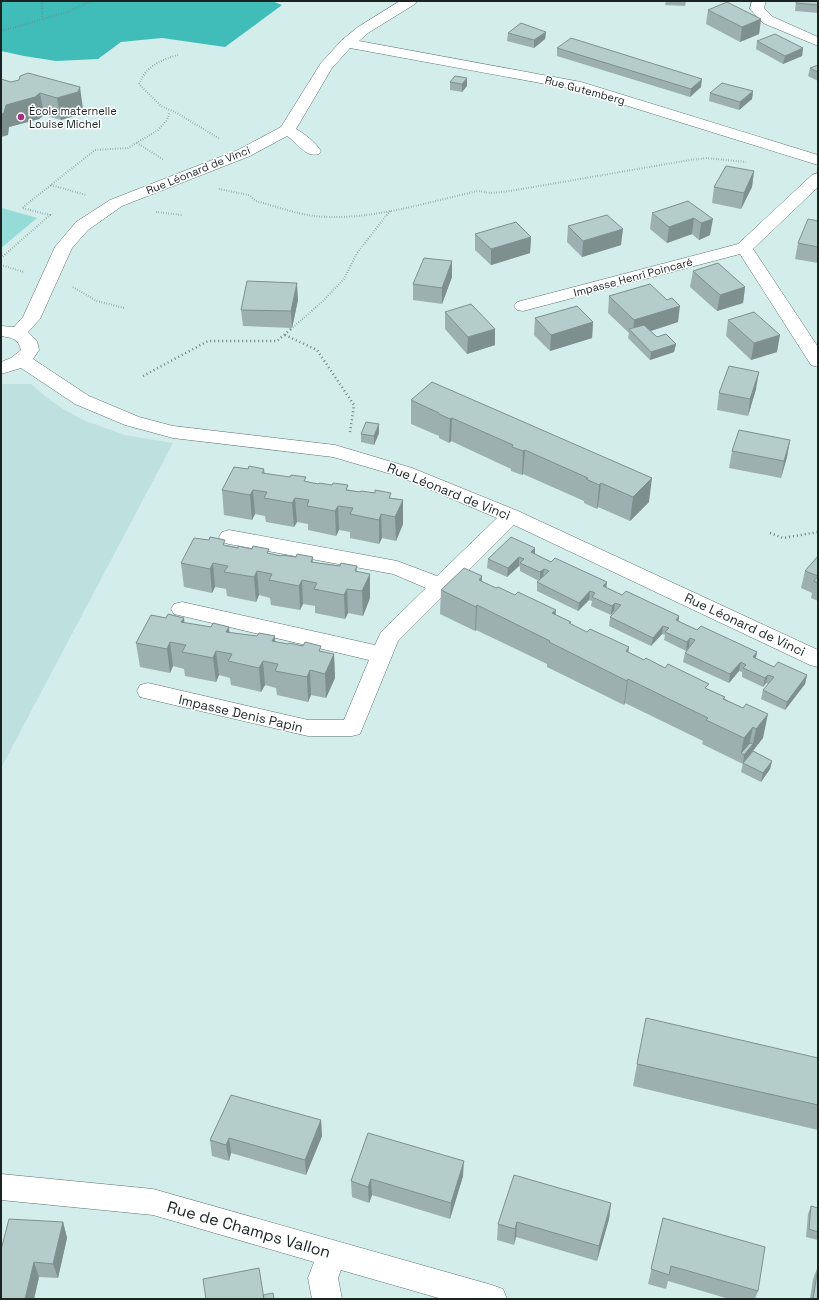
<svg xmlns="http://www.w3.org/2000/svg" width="819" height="1300" viewBox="0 0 819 1300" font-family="'Space Grotesk',sans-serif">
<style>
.built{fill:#bee0de}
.green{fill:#95dbd7}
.forest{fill:#41bdb9}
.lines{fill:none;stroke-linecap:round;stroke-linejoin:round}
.minor-casing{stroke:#5c7371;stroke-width:1}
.path-far1{stroke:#718281;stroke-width:2;stroke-dasharray:0.5 2;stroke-linecap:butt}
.path{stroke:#718281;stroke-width:2.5;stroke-dasharray:1 3;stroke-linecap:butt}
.minor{fill:#fff;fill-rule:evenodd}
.wall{fill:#9bb0af}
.shaded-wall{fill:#7e908e}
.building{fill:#b4cdcb;stroke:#7e908e}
.poi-dot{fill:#a42c82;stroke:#fff;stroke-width:1.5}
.labels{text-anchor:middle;stroke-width:3;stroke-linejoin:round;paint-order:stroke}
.far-street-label{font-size:11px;fill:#1a2423;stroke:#fff}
.far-poi-label{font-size:11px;fill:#1a2423;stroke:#fff;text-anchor:start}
.street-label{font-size:13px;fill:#1a2423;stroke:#fff}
.near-street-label{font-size:16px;fill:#1a2423;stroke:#fff}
</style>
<rect width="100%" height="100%" fill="#d3edeb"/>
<path class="built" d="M1 384H31L46 397 63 409 83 420 125 435 173 443 1 768Z"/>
<path class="green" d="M2 208 37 218 1 248V209Z"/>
<path class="forest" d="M1 1H272L282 5 225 47 162 38 121 42 98 59 56 61 24 56 1 51Z"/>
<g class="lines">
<defs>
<path id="minor" d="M400 1H417L415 4 368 33 359 41 581 82 818 155V165L573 89 350 48 332 68 296 129C305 134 315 142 321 151L319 154C305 158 298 143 287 136L250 156 122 206 88 230 72 248 40 319 28 332 37 341 39 350 33 359 89 396 139 417 173 426 335 445 412 468 518 511 818 650V667L810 665 514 525 398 641 360 734 352 736H308L140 697 137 691 140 685 148 683 308 720H344L369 660 174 614 171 609 174 604 182 602 375 645 381 632 426 588 393 574 229 544 222 542 219 537 222 532 229 530 397 561 437 576 497 518 398 476 333 457 173 438 125 425 75 404 21 368 1 374V362L11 358 21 350C18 338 12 338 1 336V326L14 327 23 317 55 247 76 222 110 200 238 150 281 127 321 63 342 40 358 27Z
M752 1H766L764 8 773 17 818 37V46L763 23 750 9Z
M818 173V187L753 249 818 347V367L811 365 740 254 523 311 517 310 514 306 517 302 738 244 812 175Z
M1 1174 153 1189 492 1285 503 1289 507 1299H442L341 1270 338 1278 342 1299H312L308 1278 314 1262 153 1215 1 1200Z"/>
</defs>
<use href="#minor" class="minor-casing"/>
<path class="path-far1" d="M42 1V18
M1 31 68 12 91 1
M178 55C161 60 146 66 139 84L161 106 177 113 220 139
M137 143 164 160
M51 185 86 195
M219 189 249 195 256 201C275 206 296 214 315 216 366 222 428 202 478 191L491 193 510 191 690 160 707 158 746 162
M156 212 182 215
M1 258 50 215 22 208 95 150 128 148 158 130 167 120 170 112
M1 265 24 272
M73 287 97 301 124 308
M291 329 322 302 344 279 357 253 390 211"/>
<path class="path" d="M285 335 317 350 354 405 350 432
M143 376 208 341H277L292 328
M770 533 783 538 818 532"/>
<use href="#minor" class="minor"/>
</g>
<path class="wall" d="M666 1H686L685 6 665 5Z
M796 1H818V13L795 11Z
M708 10 761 19 759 34 740 42 706 24Z
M546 32 545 39 534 48 507 41 508 33Z
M757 41 803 48 802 56 783 64 756 49Z
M557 48 701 87 690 97 557 56Z
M818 65V81L808 76 810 68Z
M455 76 467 86 462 92 450 90V82Z
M19 80 83 109 81 114 61 120 44 115 39 119 9 127 8 135 11 82Z
M753 91 752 99 739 110 709 101 710 93Z
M754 171 752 187 741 209 712 203 714 187Z
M688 201 710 235 699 240 692 234 667 243 650 229 652 213Z
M818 221V263L795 259 798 243Z
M568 226 621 245 582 257 567 242Z
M475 234 531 237 530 253 491 265 475 250Z
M693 271 745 287 743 303 717 311 690 287Z
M452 277 442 304 413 300V284Z
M609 296 678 322 651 331 657 337 676 344 674 352 650 360 628 338 629 333 608 313Z
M298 300 292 328 243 326 241 310Z
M445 312 495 329V345L467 354 445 329Z
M535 318 593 322 592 338 550 351 534 335Z
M728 320 777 352 751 360 726 336Z
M756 389 748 416 717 410 719 393Z
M411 400 649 502 630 521 598 507 597 509 584 503V501L523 474 522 475 511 471V469L451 441 449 443 439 438V436L411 424Z
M379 424V433L374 445 361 442V434Z
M790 440 787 457 781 478 729 468 732 451Z
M248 469H264L265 474 403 500V524L396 541 382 538 379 544 350 538V532L339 530 336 536 308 530V524L297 522 294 527 266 522 265 516 255 514 252 520 224 515 222 490Z
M226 545 281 556 313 557V562L340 566H357V571L370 598 363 616 348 613 345 619 315 613V606L303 604 300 610 271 605 270 598 259 595 256 602 227 596 226 589 215 587 212 593 184 587 181 563Z
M535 548V554L622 595 679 616 678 621 697 630 757 652 756 658 774 667 807 675 805 684 785 710 761 699 763 690 768 684 766 683 763 687 742 677V672L739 671 729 683 683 662 685 653 690 647H689L686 651 664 640 665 635 662 634 651 646 609 626 610 617 615 612 614 611 611 615 591 606 592 601 589 600 578 611 537 591V582L539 581 520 571V567L519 566 507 577 487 568 488 559Z
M818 556V601L811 598 812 593 801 588 805 571Z
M482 576V582L571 622 570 624 644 660 725 697V699L743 708 763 738 753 751 772 761 770 769 761 782 741 772 743 763 749 756 743 764 702 744 703 741 625 703 624 705 547 667V664L476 630 475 631 440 614 441 590Z
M166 618H184V623L288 644 303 646 321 651 334 654 335 678 326 698 311 695 308 702 277 695 276 688 265 685 261 692 231 685 230 678 219 675 216 682 185 676 184 669 173 666 170 673 140 667 136 643Z
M818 1058V1130L633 1086 637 1064Z
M321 1120 322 1136 306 1175 231 1153 229 1161 212 1156 210 1140Z
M368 1133 463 1176 450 1219 372 1195 369 1203 352 1197 351 1181Z
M611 1203 609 1219 597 1261 516 1237 514 1245 497 1240 498 1224Z
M811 1206 818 1208V1240L806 1237 808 1214Z
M663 1218 758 1291 755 1299H729L668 1281 666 1289 648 1284Z
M63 1222 67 1238 58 1278 39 1277 34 1299H1L2 1246Z
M818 1266V1299H810L813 1279Z"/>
<path class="shaded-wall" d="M761 19 759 34 740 42 742 27Z
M546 32 545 39 534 48V40Z
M803 48 802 56 783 64 785 56Z
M467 78V86L462 92V84Z
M702 79 701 87 690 97 691 89Z
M80 87 83 109 81 114 61 120 57 98Z
M753 91 752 99 739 110 740 102Z
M40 93 44 115 39 119 9 127 8 135 1 137V114L6 105Z
M754 171 752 187 741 209 744 193Z
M694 218 692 234 667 243 669 227Z
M713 219 710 235 699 240 701 223Z
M623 229 621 245 582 257 583 241Z
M531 237 530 253 491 265V249Z
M452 261V277L442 304V288Z
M297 283 298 300 292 328 291 311Z
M745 287 743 303 717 311 720 295Z
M680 306 678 322 635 336 633 333 634 320Z
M593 322 592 338 550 351 551 335Z
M495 329V345L467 354 468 337Z
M780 335 777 352 751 360 754 343Z
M676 344 674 352 650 360 651 352Z
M759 372 756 389 748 416 750 399Z
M452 418 451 441 449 443 450 419Z
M379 424V433L374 445V436Z
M790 440 787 457 781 478 784 461Z
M525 450 523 474 522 475 523 451Z
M652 478 649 502 630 521 633 497Z
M601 483 598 507 597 509 599 485Z
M253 490 255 514 252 520 250 495Z
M295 498 297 522 294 527 292 503Z
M403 500V524L396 541 395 517Z
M338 506 339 530 336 536 335 511Z
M381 514 382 538 379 544V520Z
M535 548V557L531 552Z
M519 557V566L507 577 508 568Z
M213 563 215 587 212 593 210 569Z
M544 569 543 578 540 581V572Z
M257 571 259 595 256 602 254 577Z
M370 574V598L363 616 362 591Z
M482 576 481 601 479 580Z
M302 580 303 604 300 610 299 586Z
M607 582 606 591 603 586Z
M347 589 348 613 345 619 344 595Z
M590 591 589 600 578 611 579 603Z
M615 603 614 611 611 615 612 606Z
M477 605 476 630 475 631 476 607Z
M556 610 554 634 552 613Z
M679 616 678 625 676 620Z
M184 618 187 642 181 622Z
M663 626 662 634 651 646 653 638Z
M229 627 231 651 226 632Z
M275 636 276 660 272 641Z
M690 638 689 647 686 651 687 642Z
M170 642 173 666 170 673 167 649Z
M629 647 626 672V651Z
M216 651 219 675 216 682 213 658Z
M757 652 755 661 753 657Z
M334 654 335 678 326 698 325 674Z
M263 661 265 685 261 692 259 668Z
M741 662 739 671 729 683 730 674Z
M310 670 311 695 308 702 307 677Z
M768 675 766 683 763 687 765 678Z
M807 675 805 684 785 710 787 702Z
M628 679 625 703 624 705 627 681Z
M768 714 763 738 751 753 756 729Z
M753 727 748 750 753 744 751 753 743 764 744 755 741 753 744 738Z
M772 761 770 769 761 782 763 773Z
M321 1120 322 1136 306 1175 305 1160Z
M229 1138 231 1153 229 1161 226 1145Z
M464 1161 463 1176 450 1219 451 1203Z
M371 1179 372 1195 369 1203 368 1187Z
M611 1203 609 1219 597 1261 599 1246Z
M63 1222 67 1238 58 1278 53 1264Z
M517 1222 516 1237 514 1245 515 1229Z
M34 1262 39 1277 34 1299H25Z"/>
<path class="building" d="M797 1H818V5L796 3Z
M727 2 761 19 742 27 708 10Z
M521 23 546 32 534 40 508 33Z
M775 34 803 48 785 56 757 41Z
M571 38 702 79 691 89 557 48Z
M818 65V72L810 68Z
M28 73 80 87 78 92 57 98 40 93 35 97 6 105 4 113 1 114V79L11 82 19 80 20 76Z
M455 76 467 78 462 84 450 82Z
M722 83 753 91 740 102 710 93Z
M726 166 754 171 744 193 714 187Z
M688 201 713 219 701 223 694 218 669 227 652 213Z
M607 215 623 229 583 241 568 226Z
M808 219 818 221V247L798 243Z
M516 222 531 237 491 249 475 234Z
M424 258 452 261 442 288 413 284Z
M718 263 745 287 720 295 693 271Z
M247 281 297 283 291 311 241 310Z
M650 284 667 300 672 298 680 306 634 320 609 296Z
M471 304 495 329 468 337 445 312Z
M577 306 593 322 551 335 535 318Z
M754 312 780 335 754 343 728 320Z
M644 325 657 337 666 334 676 344 651 352 629 329Z
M729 366 759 372 750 399 719 393Z
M432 382 652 478 633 497 601 483 599 485 586 479 588 478 525 450 523 451 512 447 513 445 452 418 450 419 439 414V413L411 400Z
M366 422 379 424 374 436 361 434Z
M739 430 790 440 784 461 732 451Z
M249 466 264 469 262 473 290 477 291 475 306 477 304 481 318 484 319 483 332 485 333 483 348 485 346 490 360 492 361 491 375 493V490L391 493 389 498 403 500 395 517 381 514 379 520 350 514 353 508 338 506 335 511 307 506 309 500 295 498 292 503 264 498 267 492 253 490 250 495 222 490 234 467 248 469Z
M210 537 225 540 223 545 238 548V546L252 549 253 546 269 549 267 553 281 556 282 555 296 557 297 554 313 557 311 562 340 566 341 563 357 566 355 571 370 574 362 591 347 589 344 595 314 589 317 583 302 580 299 586 269 580 272 574 257 571 254 577 224 572 228 566 213 563 210 569 181 563 194 538 209 540Z
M511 537 535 548 531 552 551 562 555 558 607 582 603 586 622 595 626 591 679 616 676 620 697 630 701 626 757 652 753 657 774 667 778 662 807 675 787 702 763 690 774 677 768 675 765 678 743 668 746 665 741 662 730 674 685 653 695 640 690 638 687 642 665 632 669 628 663 626 653 638 610 617 621 605 615 603 612 606 592 597 595 593 590 591 579 603 537 582 549 571 544 569 540 572 520 563 524 559 519 557 508 568 488 559Z
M818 556V583L814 581 818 576 805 571Z
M464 568 482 576 479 580 496 588 498 587 515 595 518 592 556 610 552 613 571 622 569 623 587 632 590 629 629 647 626 651 644 660 646 658 665 668 668 664 709 684 705 688 725 697 723 699 743 708 746 704 768 714 756 729 753 727 744 738 706 720 708 718 628 679 627 681 549 642 550 641 477 605 476 607 441 590Z
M168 614 184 618 181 622 211 627 213 623 229 627 226 632 257 636 259 633 275 636 272 641 288 644 289 643 303 646 305 642 321 646 319 651 334 654 325 674 310 670 307 677 275 671 278 664 263 661 259 668 228 661 232 654 216 651 213 658 182 652 186 645 170 642 167 649 136 643 151 615 166 618Z
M750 743 753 744 744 755 741 753Z
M753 751 772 761 763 773 743 763Z
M646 1018 818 1058V1105L637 1064Z
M231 1095 321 1120 305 1160 229 1138 226 1145 210 1140Z
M368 1133 464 1161 451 1203 371 1179 368 1187 351 1181Z
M514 1175 611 1203 599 1246 517 1222 515 1229 498 1224Z
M811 1206 818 1208V1232L809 1229Z
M663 1218 765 1247 758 1291 671 1266 669 1275 651 1269Z
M9 1219 63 1222 53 1264 34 1262 25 1299H1V1250Z
M259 1268 264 1299H206L203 1279Z
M818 1268V1299H813Z
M273 1293 274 1299H264L263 1295Z"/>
<circle class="poi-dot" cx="21" cy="117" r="4"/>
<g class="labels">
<g class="far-street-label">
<text transform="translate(585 90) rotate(15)" y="4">Rue Gutemberg</text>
<text transform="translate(198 170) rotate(-22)" y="4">Rue Léonard de Vinci</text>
<text transform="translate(633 277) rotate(-15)" y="4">Impasse Henri Poincaré</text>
</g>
<g class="far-poi-label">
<text x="29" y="115">École maternelle<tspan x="29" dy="13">Louise Michel</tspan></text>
</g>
<g class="street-label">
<text transform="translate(449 491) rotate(22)" y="5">Rue Léonard de Vinci</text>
<text transform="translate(745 624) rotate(25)" y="5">Rue Léonard de Vinci</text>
<text transform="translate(241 713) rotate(13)" y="5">Impasse Denis Papin</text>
</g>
<g class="near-street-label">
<text transform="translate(249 1229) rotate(16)" y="6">Rue de Champs Vallon</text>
</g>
</g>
<rect width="819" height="1300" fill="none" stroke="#1a2423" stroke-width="4"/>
</svg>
